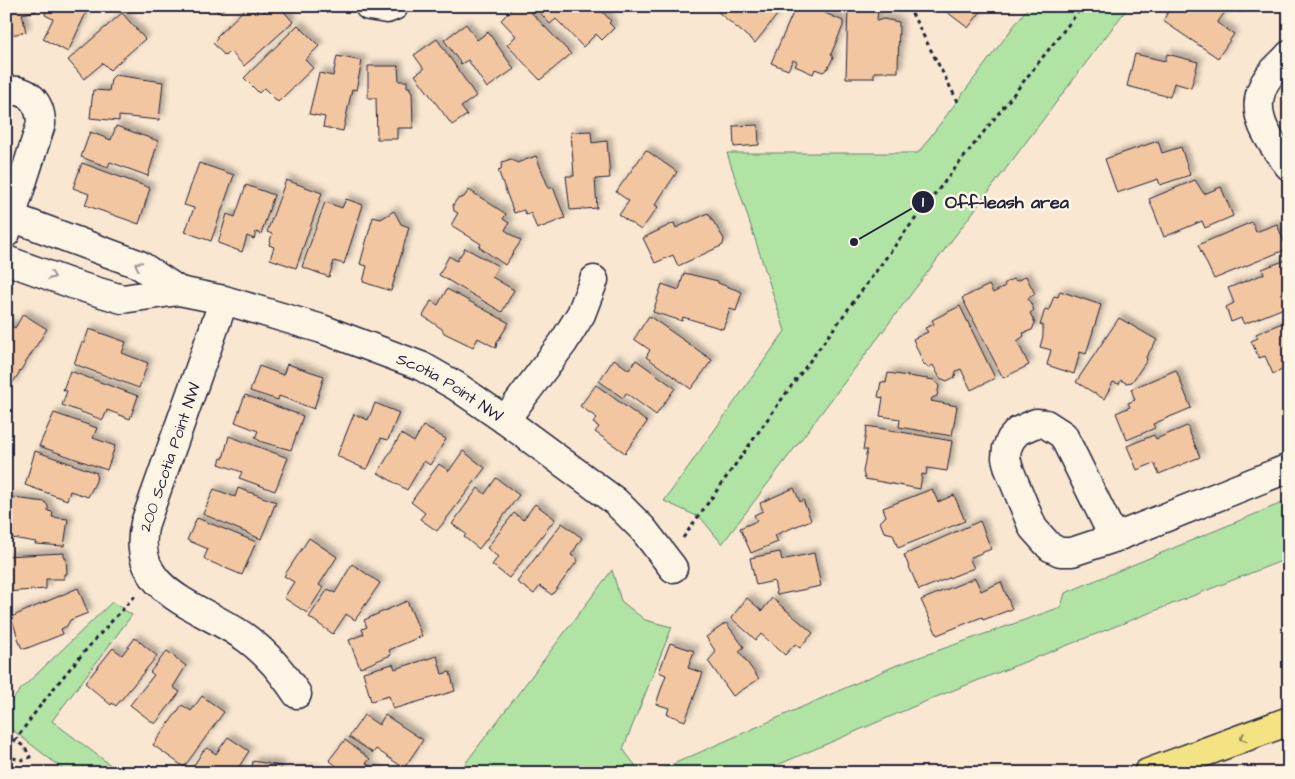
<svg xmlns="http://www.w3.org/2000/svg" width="1295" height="779" viewBox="0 0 1295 779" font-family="'Architects Daughter',sans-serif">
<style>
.green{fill:#b0e3a4;stroke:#698270}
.building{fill:#f2c6a1;stroke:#22223b;filter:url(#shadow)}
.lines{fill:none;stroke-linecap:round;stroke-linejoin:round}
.street-casing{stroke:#22223b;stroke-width:31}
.highway-casing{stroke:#22223b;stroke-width:31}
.path{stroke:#22223b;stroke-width:3;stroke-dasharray:4 4;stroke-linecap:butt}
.street{stroke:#fcf5e5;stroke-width:28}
.highway{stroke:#f4e382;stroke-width:28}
.oneway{stroke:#9a9698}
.oneway2{stroke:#8b825e}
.labels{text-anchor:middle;stroke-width:5;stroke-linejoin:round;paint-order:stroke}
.street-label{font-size:16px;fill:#22223b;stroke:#fcf5e5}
.leader{fill:none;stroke:#22223b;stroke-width:2}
.callout-dot{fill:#22223b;stroke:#fcf5e5;stroke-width:2}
.mark-label{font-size:15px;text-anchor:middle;font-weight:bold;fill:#fff}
.callout-label{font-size:18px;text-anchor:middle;font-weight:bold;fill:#22223b;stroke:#fcf5e5;stroke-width:5;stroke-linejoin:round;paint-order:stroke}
</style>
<defs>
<filter id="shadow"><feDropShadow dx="4.5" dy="-4.5" stdDeviation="2.5" flood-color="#0004"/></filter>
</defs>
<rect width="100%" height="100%" fill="#f9e7d1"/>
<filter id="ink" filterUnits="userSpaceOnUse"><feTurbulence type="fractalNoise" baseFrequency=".02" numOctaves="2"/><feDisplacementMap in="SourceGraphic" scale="10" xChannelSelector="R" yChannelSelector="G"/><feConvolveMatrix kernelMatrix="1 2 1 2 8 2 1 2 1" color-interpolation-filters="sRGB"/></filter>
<g filter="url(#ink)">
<path class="green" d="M1029 6H1129L722 544 701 518 664 501 785 331 727 153H918Z
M1289 500V558L936 697 759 773H653L897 665 1061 607 1065 593Z
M612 570 621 601 645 620 672 627 623 749 641 773H458Z
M112 602 132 615 52 721 121 773H68L6 725V708L21 689Z"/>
<path class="building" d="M6 6H35L36 11 22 14 26 32 6 36Z
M47 6H89L68 52 43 39 53 19 45 15Z
M214 6H228L218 13Z
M248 6H252L257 11 261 8 264 12 271 6H279L293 22 244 66 230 51 225 56 213 43 218 38 216 37Z
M515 6H525L571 54 540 80 507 45 516 36 501 20Z
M534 6H597L611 21 609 23 614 28 602 40 596 34 583 47 556 19 550 24Z
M721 6H784L755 43 717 11Z
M796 6H828L825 13 843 21V26L831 54 833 58 828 68 823 72 815 69 813 74 795 66 797 62 793 60 788 70 771 63Z
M848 6H878L877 21 883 19 899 22 898 72H874V78H846Z
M939 6H985L968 28Z
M1171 6H1217L1225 12 1217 23 1234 34 1218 58 1163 21Z
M1232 6H1245L1240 13Z
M122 13 145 39 110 70 103 63 84 79 68 60Z
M466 24 477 40 488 32 514 69 487 88 468 60 461 64 444 40Z
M298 25 319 46 305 60 313 68 278 102 264 88 259 93 244 78Z
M437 39 476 96 461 107 467 115 452 125 415 75 424 69 414 55Z
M1135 54 1165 61 1167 54 1198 62 1191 88 1174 83 1170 97 1127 86Z
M337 56 362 61 356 90 352 89 343 131 323 127 325 117 309 114 319 73 333 76Z
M368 66H398L399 81H407V87H410V91H412L413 128H397V139H377L376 98H368Z
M115 75 163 82 159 120 119 116V121L90 118 93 90 109 91 111 79Z
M758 125 759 145 734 147 733 126Z
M116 126 158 141 148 176 110 162 108 167 81 157 90 132 111 140Z
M591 131 592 143 607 141 610 178 595 179 597 208 570 210 566 176H574L571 132Z
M1158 141 1162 153 1181 147 1190 175 1160 185 1158 179 1117 193 1105 159Z
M646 150 677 172 655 205 658 207 641 230 619 215 629 201 616 192Z
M536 156 549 189 553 187 565 218 537 229 531 213 526 215 524 210 514 213 498 170 501 169 502 162 511 159 517 163Z
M82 163 150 188 139 224 85 205 89 194 73 188Z
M199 163 234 175 211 241 185 232 194 208 184 205Z
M286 180 322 193 296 268 270 259 274 247 269 245 272 234 267 232Z
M1195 180 1204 194 1221 187 1233 216 1205 228 1202 221 1164 237 1149 199Z
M246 185 274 195 261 234 256 232 254 239 247 236 242 252 218 243 227 214 235 217Z
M469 190 506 214 503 219 509 223 505 230 521 241 505 265 479 247 481 244 451 225 458 213 454 211 453 205 457 199 464 197Z
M346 199 363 205 344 264 334 261 329 277 302 267 325 202 342 208Z
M394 211 401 224 409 227 391 291 363 282 367 266 360 264 373 217 381 219Z
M708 213 724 239 723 245 678 266 673 255 655 263 643 238 674 223 676 228Z
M1252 222 1256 232 1277 224 1287 249 1214 279 1198 245Z
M465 248 498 266 492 277 514 290 502 312 439 275 449 256 457 261Z
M1289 259V287L1283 289 1289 306 1244 324 1241 318 1231 322 1226 307 1234 303 1228 288 1264 274 1262 269Z
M684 273 718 281V283L742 292 736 311 730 309 723 329 683 317 682 321 653 312 662 284 679 290Z
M1026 276 1035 294 1028 298 1034 310 1030 313 1035 323 1032 330 1023 333 1024 336 1017 341 1029 365 1003 378 962 298 989 285 993 293 1004 287 1005 283 1013 279 1017 281Z
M447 289 509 323 497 342 496 348 478 338 473 347 444 333 442 329 423 316 431 301 438 305Z
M1060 291 1101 305 1086 354 1080 352 1074 374 1047 365 1051 350 1040 347 1043 336V325H1040L1045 309 1049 310 1054 296 1058 297Z
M960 306 995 378 971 390 961 369 956 371 955 377 947 381 940 378 933 365 928 368 925 364 924 365 913 339 928 332 925 328 934 324 932 320Z
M23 314 47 329 10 387 6 384V322L15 328Z
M649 316 712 360 691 389 646 357 650 350 634 339Z
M1119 318 1157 340 1146 357 1147 360 1132 382 1126 383 1121 380 1119 384 1113 382 1104 399 1076 382Z
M1289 320V367L1273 374 1265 356 1259 358 1251 341 1258 338 1256 334Z
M89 329 126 342 122 353 148 363 139 388 74 364 82 342 84 343Z
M614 359 629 370 636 360 675 388 656 415 626 393 623 398 599 381Z
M287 364 324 376 314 409 279 396 278 400 250 391 259 366 283 375Z
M1176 370 1191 408 1153 424 1155 428 1127 440 1116 413 1130 407 1128 403 1135 400 1131 389Z
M70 371 138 396 130 419 107 410 103 420 62 405 67 391 63 390Z
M888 373 934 380 939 386 937 396 932 398 931 401 957 406 952 436 899 427 900 419 880 416 883 398 878 397 881 382 886 383Z
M596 385 647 422 625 453 595 432 599 427 593 423 597 418 580 406Z
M245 395 303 416 291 450 262 442 255 438 258 431 235 422Z
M375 403 399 413 388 440 381 438 368 468 365 469 337 456 354 414 368 420Z
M54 413 97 428 93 438 115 446 107 470 39 446Z
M423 426 446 439 430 465 424 461 407 490 378 473 401 434 414 442Z
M867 426 952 441 947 471 927 468 926 475 922 474 920 489 865 479 863 472 867 450H863Z
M1187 426 1200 457 1159 474 1154 463 1137 470 1127 446 1154 435 1156 439Z
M229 436 288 458 275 491 239 478 242 472 219 464 221 458 223 459Z
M35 451 97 473 96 481 88 497 70 491 67 500 25 485Z
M463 451 485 468 437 531 420 519 425 513 411 502 439 464 449 471Z
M496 478 519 495 479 549 464 537 466 534 452 524 478 488 485 494Z
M238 488 276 502 261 539 203 514 214 489 235 497Z
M794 488 800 502 803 500 811 520 775 535 778 542 751 553 740 528 757 521 754 515 763 511 760 503Z
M932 489 938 502 954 495 965 521 898 548 893 534 884 532 880 522 886 516 883 508Z
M6 497 45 502 48 506V511L53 512 52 517 68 519 64 546 35 544 36 542 6 537Z
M535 504 555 519 509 578 492 565 498 557 487 548 514 513 523 520Z
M197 518 256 542 242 575 206 560 204 558 208 549 187 540Z
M980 521 991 549 969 558 974 568 919 590 904 555Z
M562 523 582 538 571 555 578 560 552 595 540 586 534 594 517 582Z
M309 538 337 557 319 585 323 588 307 613 284 598 294 582 284 576Z
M780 552 782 560 814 553 821 586 777 595 774 581 756 585 750 558Z
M64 553V558H66L67 574H64V579H46V589L6 592V556Z
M352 564 380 583 355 620 346 614 333 634 309 617 328 589 335 593Z
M975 578 981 591 1001 582 1012 609 983 620 982 617 937 635 921 600Z
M78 588 88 613 70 620 67 626 61 629 63 634 25 649 21 647 11 617Z
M747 598 762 611 772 598 813 633 800 648 795 644 785 655 761 634 756 640 731 618Z
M407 601 422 636 389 650 391 655 360 668 349 640 364 634 362 629 367 627 364 620Z
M726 623 744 647 739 651 759 679 733 696 708 661 716 652 706 637Z
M135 638 157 656 116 706 112 703 111 705 85 683 113 648 122 655Z
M670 643 694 651 688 668 703 673 685 721 667 714 669 708 656 704 666 675 659 672Z
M167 651 186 666 173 687 180 692 155 724 130 705 154 675 150 672Z
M437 656 442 674 450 672 455 691 393 709 389 696 371 701 363 672 393 664 395 669Z
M202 696 224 712 184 767 153 745 182 705 191 711Z
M364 715 379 725 385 715 423 740 404 768 376 749 373 753 349 737Z
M228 737 249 751 235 773H189L203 751 207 748 216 754Z
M345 740 370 759 366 763 378 773H345L329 760Z
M253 761 281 766 280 773H251Z
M315 770V773H286V771Z"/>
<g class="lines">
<defs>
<g id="street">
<path d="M369 6 387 9 394 6"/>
<path d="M1289 55C1283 62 1276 68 1270 75 1244 108 1268 140 1289 166"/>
<path d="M6 92C28 86 41 104 41 124L6 233"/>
<path d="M6 215 138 264 179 291"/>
<path id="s1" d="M6 260 75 285 122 299 179 291 224 300 322 329 421 366 456 386 505 420 615 501 643 529 673 568"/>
<path d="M224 300 145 523C128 593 202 606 246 638 268 654 282 672 297 694"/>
<path d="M505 420 563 343 581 314 594 280"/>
<path d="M1114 538 1063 435 1046 424 1036 423 1018 431 1011 439 1007 448 1006 458 1009 469 1033 528 1050 547 1060 552H1072L1114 538 1289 468"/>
</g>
<path id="highway" d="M1148 773 1289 721"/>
</defs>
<use href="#street" class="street-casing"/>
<use href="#highway" class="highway-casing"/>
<path class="path" d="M908 6 959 104
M683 538 787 392 905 232 1083 6
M6 735 25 747 30 757 24 760 6 757
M15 741C50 689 92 642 135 596"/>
<use href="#street" class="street"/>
<use href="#highway" class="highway"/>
</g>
<defs><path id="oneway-chevron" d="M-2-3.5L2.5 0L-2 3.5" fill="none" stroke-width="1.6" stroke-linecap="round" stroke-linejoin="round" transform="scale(1.25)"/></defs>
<g class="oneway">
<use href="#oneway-chevron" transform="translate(138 265) rotate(-153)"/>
<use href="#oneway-chevron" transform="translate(52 276) rotate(20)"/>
</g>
<use class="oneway2" href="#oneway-chevron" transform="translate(1243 738) rotate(160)"/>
</g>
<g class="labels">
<g class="street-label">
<text dy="6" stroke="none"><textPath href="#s1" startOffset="469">Scotia Point NW</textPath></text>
<text transform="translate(169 457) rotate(-71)" y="6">200 Scotia Point NW</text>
</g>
</g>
<path class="leader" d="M854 242L923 202"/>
<g class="callout-dot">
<circle cx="854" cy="242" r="5"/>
<circle cx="923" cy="202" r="12"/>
</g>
<g class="mark-label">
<text x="923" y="207">1</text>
</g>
<g class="callout-label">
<text x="1007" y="208">Off-leash area</text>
</g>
<rect width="1295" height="779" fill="none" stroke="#fcf5e5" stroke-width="25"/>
<rect x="12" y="12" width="1270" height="754" fill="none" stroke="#22223b" stroke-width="2" filter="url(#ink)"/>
</svg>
